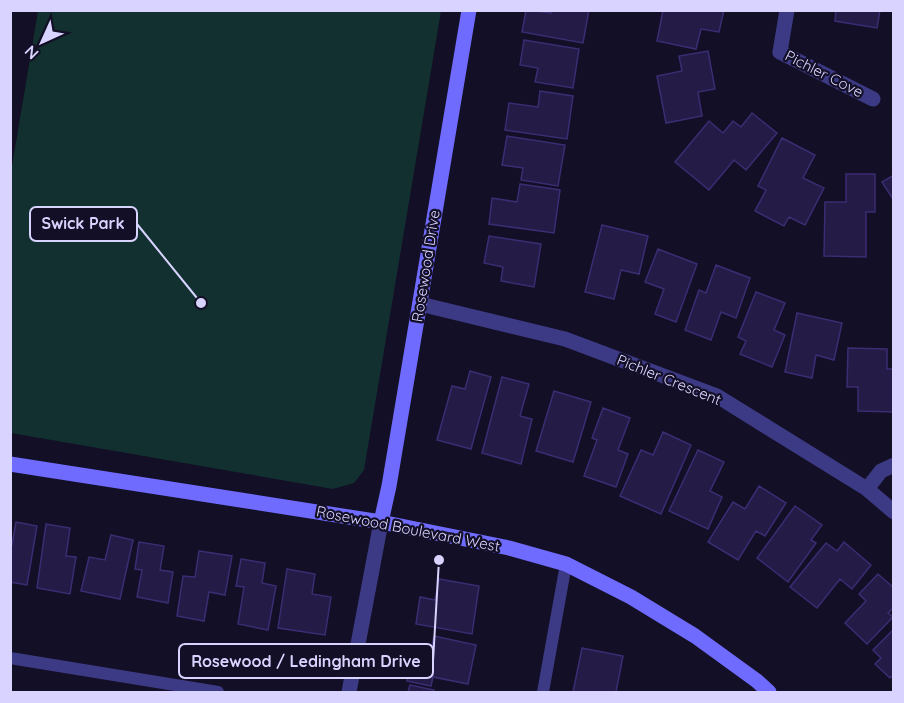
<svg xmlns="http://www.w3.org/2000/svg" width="904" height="703" viewBox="0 0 904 703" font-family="Quicksand,sans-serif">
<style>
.green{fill:#12302f}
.building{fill:#241b47;stroke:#3b2d73;stroke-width:1.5}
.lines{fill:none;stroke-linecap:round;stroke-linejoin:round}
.lane{stroke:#3d3a85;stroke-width:12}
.street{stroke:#3d3a85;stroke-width:15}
.secondary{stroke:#6f6bff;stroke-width:15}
.labels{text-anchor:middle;stroke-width:4.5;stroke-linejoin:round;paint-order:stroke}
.street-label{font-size:15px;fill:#d9d4ff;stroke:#130f26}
.leader{fill:none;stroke:#d9d4ff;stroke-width:2}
.callout-dot{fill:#d9d4ff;stroke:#130f26;stroke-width:2}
.callout{fill:#130f26;stroke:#d9d4ff;stroke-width:2}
.callout-label{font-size:16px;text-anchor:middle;font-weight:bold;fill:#d9d4ff}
</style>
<rect width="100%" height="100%" fill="#130f26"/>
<path class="green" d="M38 11H441L364 470 354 483 333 489 11 433V172Z"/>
<path class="building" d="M526 10 551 13V10H589L583 43 522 32Z
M663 10H724L719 32 701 29 696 49 657 41Z
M836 10H880L877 28 835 21Z
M524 40 579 49 573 88 535 82 538 68 520 65Z
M708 51 715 89 698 92 702 116 666 123 657 76 682 71 679 56Z
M540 91 573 96 567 139 505 130 509 103 538 107Z
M752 113 777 133 746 170 734 160 709 190 675 162 709 121 723 133 733 121 741 127Z
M507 136 565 145 558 186 521 180 523 168 502 165Z
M782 138 815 155 803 178 824 188 805 225 789 217 784 226 755 211 766 190 758 186Z
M846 174H875V212H866V257L824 256 825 202H846Z
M894 175V201L882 182Z
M520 184 560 190 554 233 489 224 492 198 517 202Z
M602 225 648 236 639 274 621 270 614 299 585 292Z
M489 236 541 244 534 287 501 281 503 267 484 263Z
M658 249 697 264 676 322 655 314 664 289 645 282Z
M716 265 750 278 736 318 721 312 711 340 685 330 699 290 706 293Z
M756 292 785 303 774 330 785 335 772 367 740 354 746 341 738 337Z
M797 313 842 323 834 360 816 355 812 378 785 372Z
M848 348 887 349V369H894V412L858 411V387H847Z
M470 371 491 377 471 449 437 440 452 386 465 389Z
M502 377 529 384 520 416 532 419 521 464 482 453Z
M554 391 591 402 573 462 536 451Z
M603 408 630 418 618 450 628 454 616 487 584 476 597 440 592 438Z
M663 432 691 445 661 514 620 496 641 450 653 455Z
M698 450 724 462 710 491 722 497 708 529 669 511Z
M759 486 786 503 765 536 756 531 738 560 708 542 733 502 745 509Z
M795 506 822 525 811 540 816 543 788 582 757 558Z
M16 522 37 526 27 585 10 582V545H12Z
M46 524 70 528 66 556 76 557 70 594 37 588Z
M111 535 133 540 120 599 81 591 89 557 105 560Z
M139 542 164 546 160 570 173 572 168 603 137 597 142 570 135 569Z
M844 542 871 565 852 589 840 579 817 608 790 587 826 543 837 551Z
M199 551 232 556 225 595 209 592 204 621 177 616 183 576 195 577Z
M241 559 265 563 262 583 276 586 268 630 238 624 244 587 236 586Z
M287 569 315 574 312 594 331 597 325 635 278 628Z
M878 574 894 588V607L888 613 893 617 867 644 845 623 866 601 859 594Z
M439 579 479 586 472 634 416 624 420 597 435 600Z
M894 629V674L890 678 875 664 881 658 873 650Z
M434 636 476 645 468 684 433 677 431 686 407 681 413 652 430 656Z
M582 648 623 656 616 692H573Z
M410 685 434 690V692H408Z"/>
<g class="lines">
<path class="lane" d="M10 658 218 692
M543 692 566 564"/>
<path class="street" d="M787 10 780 52 873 99
M420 304 565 339 717 396 867 489 894 512
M867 489 881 471 894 465
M349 692 381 522"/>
<path class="secondary" d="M10 464 381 522 509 548 566 564 631 597 695 636 757 681 769 692
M381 522 389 486 469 10"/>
</g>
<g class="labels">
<g class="street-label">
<text transform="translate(824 74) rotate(27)" y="5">Pichler Cove</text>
<text transform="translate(426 266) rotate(-81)" y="5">Rosewood Drive</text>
<text transform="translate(669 380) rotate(22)" y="5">Pichler Crescent</text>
<text transform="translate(408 529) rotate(11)" y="5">Rosewood Boulevard West</text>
</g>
</g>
<path class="leader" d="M201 303L137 224M439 560L433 661"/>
<g class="callout-dot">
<circle cx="201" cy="303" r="6"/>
<circle cx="439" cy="560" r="6"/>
</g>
<g class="callout">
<rect x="30" y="207" width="107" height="34" rx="6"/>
<rect x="179" y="644" width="254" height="34" rx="6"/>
</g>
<g class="callout-label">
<text x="83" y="229">Swick Park</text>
<text x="306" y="667">Rosewood / Ledingham Drive</text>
</g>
<rect width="904" height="703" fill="none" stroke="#d9d4ff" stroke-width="24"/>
<g transform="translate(42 42) rotate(225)" stroke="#130f26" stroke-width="4.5" paint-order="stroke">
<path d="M0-4.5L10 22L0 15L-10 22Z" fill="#d9d4ff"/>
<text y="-9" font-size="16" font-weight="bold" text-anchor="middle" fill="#d9d4ff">N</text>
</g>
</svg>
